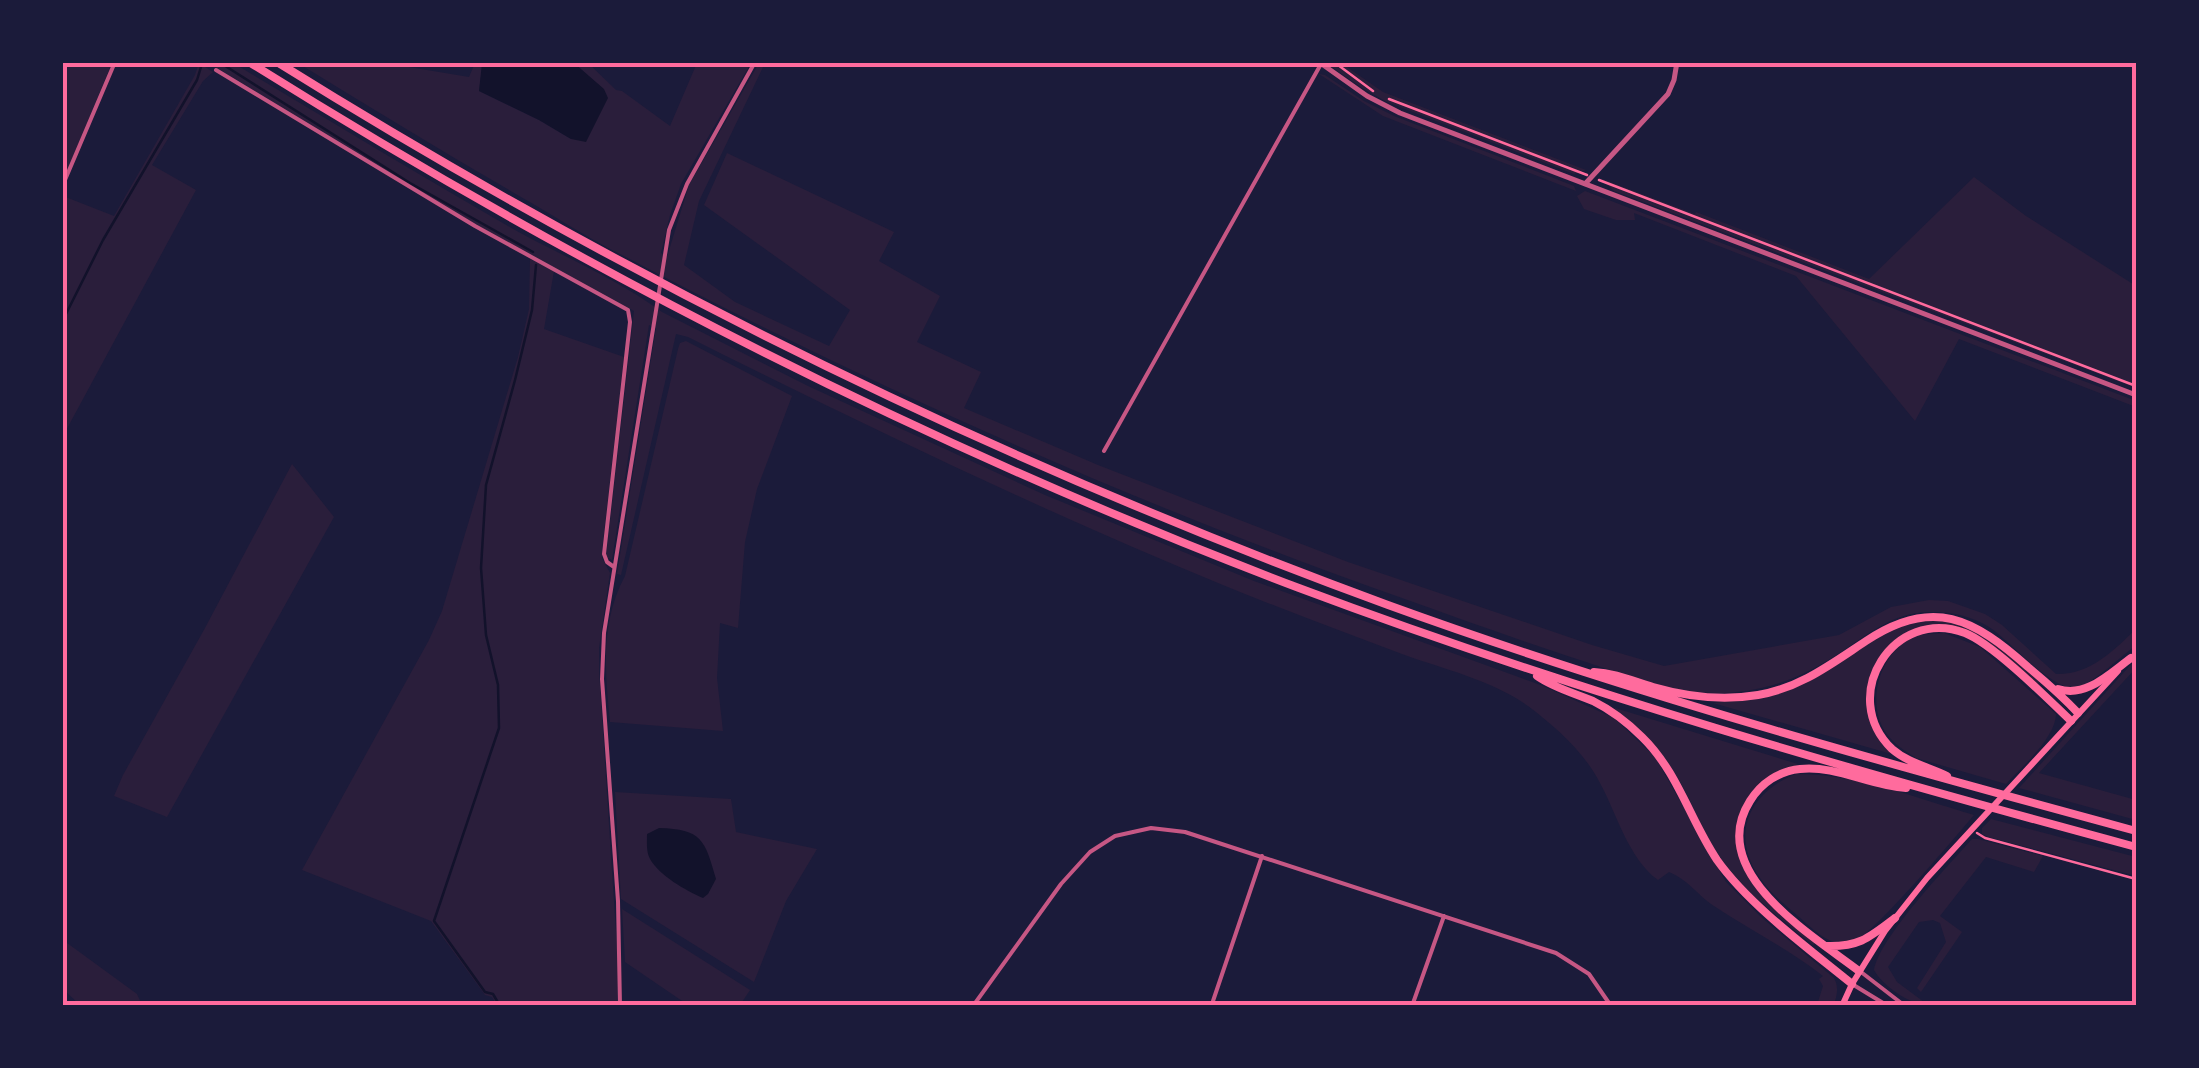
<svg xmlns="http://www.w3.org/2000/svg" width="2199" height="1068" viewBox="0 0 2199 1068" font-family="'Zilla Slab',serif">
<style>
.green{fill:#2a1e3b}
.water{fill:#12122b}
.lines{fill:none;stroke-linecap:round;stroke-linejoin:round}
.stream{stroke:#12122b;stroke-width:2.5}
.path{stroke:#ff6b9d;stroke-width:2.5}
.minor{stroke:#c65784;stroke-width:4}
.tertiary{stroke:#c65784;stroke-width:5}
.secondary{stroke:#ff6b9d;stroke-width:6}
.primary{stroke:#ff6b9d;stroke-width:6}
.motorway{stroke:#ff6b9d;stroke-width:8}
.neatline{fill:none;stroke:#ff6b9d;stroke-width:4}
</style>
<rect width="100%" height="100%" fill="#1b1b3a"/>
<path class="green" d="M63 62 112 63 63 181 62 63Z
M199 63 213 72 203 81 152 165 196 190 63 436V196L114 216 195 75Z
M209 63H233C327 119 420 176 515 230 564 257 617 279 662 312L808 386 1045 495 1254 581 1543 686 1614 718 1655 757 1726 882 1761 917 1834 978C1839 987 1837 995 1834 1005H1817L1823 986 1819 979 1823 976C1789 949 1750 930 1714 906 1696 894 1690 881 1669 872L1658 880C1628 858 1617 814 1600 783 1584 752 1556 727 1528 706 1492 680 1443 669 1402 654 1340 631 1279 608 1218 583 1038 509 862 424 688 337L676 334 621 575 617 574 656 328 649 325 612 560 606 557 634 311 475 224Z
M298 63H385L469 77 475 63H483L479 91 539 120 571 139 603 89 574 63H588L616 90 622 91 670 126 697 63H751L681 184 670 215 661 253 667 257 689 185 759 63H765L699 201 684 265 735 302 829 346 850 310 704 205 727 153 894 232 879 261 940 296 917 342 981 372 964 408 1098 465 1348 562 1592 645 1664 666 1839 635 1891 607 1929 600 1948 601 1985 614 2002 625 2056 674C2090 675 2113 651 2136 629V645C2123 655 2094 682 2079 687 2055 695 2011 641 1989 627 1972 616 1950 611 1930 612 1890 612 1863 639 1830 659 1789 685 1743 697 1694 692 1661 689 1627 676 1595 665 1530 644 1466 621 1402 598 1135 504 875 388 624 256 593 241 564 222 535 205 455 159 376 111 298 63Z
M1326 63H1341L1383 92 1586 170 1574 174 1387 102 1362 88Z
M1319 74 1325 75 1364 101 1394 116 1574 186 1576 191 1383 116Z
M1974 177 2026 216 2136 286V388L1614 191 1602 179 1695 214 1696 212 1869 279Z
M1585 191 2136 401V407L1959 339 1915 421 1796 276 1634 213 1635 220H1616L1584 209 1577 196Z
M530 259 554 271 544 329 624 357 602 551V558L610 573 599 648V671L618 963 617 1005H497L492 997 485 995 431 921 302 870 429 640 442 611 518 357 529 309Z
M686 341 792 396 757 489 745 542 738 628 720 623 717 678 723 731 610 722C605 673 600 622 625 576L678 349 680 343Z
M292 464 334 517 167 817 114 796 123 775 205 628Z
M1931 620H1945L1979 631 2040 681 2037 685 2000 651 1980 636 1963 629H1916L1903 635 1891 644 1880 656 1869 683V713L1895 755 1713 703C1741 698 1772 697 1798 686 1846 666 1879 625 1931 620Z
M1944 633 1980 647 2056 714C2056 737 2021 768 2006 784L1916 758C1905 751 1894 744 1886 733 1865 702 1880 653 1913 637 1921 633 1935 634 1944 633Z
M2136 659V668L2039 773 2136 800V820L2019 788Z
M1615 708 1798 764C1782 771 1758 785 1747 801 1730 825 1736 861 1752 883 1769 906 1796 924 1817 942L1813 945C1782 920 1746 893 1722 860 1704 835 1694 806 1678 778 1661 751 1637 732 1614 711Z
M1796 774C1857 774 1916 798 1974 815 1956 836 1870 939 1851 943 1829 947 1813 929 1798 916 1785 905 1770 893 1760 878 1729 834 1750 792 1796 774Z
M615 792 731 799 736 832 817 849 786 901 754 982 621 899Z
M1991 819 2136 857V876L1988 837 1982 834V828Z
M1972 839H1978L2043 856 2034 872 1986 857 1940 916 1962 932 1921 992 1917 988 1946 942 1940 923 1933 920 1919 922 1888 967 1897 982 1928 1005C1911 1006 1882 985 1874 970 1880 937 1947 867 1972 839Z
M622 909 750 990 740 1005H688L625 962Z
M63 940 137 994 142 1005H80L63 989Z"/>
<path class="water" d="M482 63H574L604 89 608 98 586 142 571 139 539 120 479 91Z
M659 828C702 829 705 840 716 879L708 894 703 898C685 890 660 876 650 859 646 852 647 842 647 834Z"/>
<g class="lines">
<path class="stream" d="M219 62 410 183 533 252
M62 322 103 240 197 80 201 67
M500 1006 493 994 485 992 434 921 499 728 498 685 486 635 481 568 486 485 515 380 532 310 536 265"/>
<path class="path" d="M1334 62 1373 91
M1389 99 1587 175
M1599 180 2136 386
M1977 833 1985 838 2136 879"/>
<path class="minor" d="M216 70 475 226 628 310 630 322 604 554 607 562 614 567
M62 187 115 62
M1104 451 1321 64
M1861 972 1905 1006
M1852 984 1888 1006
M1213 1001 1262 856
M620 1006 618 901 602 679 604 633 669 230 687 184 755 62
M973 1006 1061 884 1090 852 1115 836 1151 828 1185 832 1556 953 1589 974 1611 1006
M1412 1006 1444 916"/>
<path class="tertiary" d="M1319 62 1367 96 1400 113 2136 395
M1585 184 1668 94 1674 80 1677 62"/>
<path class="secondary" d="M1842 1006 1852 984"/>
<path class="primary" d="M1852 984 1885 931 1927 878 2118 671"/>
<path class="motorway" d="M249 62C581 270 932 449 1299 588 1573 691 1854 771 2136 847
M277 62C628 281 1000 463 1388 605 1633 694 1885 763 2136 831
M1594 672C1615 673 1633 681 1653 687 1688 697 1722 701 1758 695 1800 688 1831 664 1866 641 1933 596 1974 619 2028 667 2046 682 2063 697 2078 713
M1537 676C1554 688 1574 693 1593 701 1611 710 1628 723 1642 737 1678 772 1690 820 1717 860 1749 905 1809 949 1852 984
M2058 689C2086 698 2109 674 2131 658
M1947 776C1929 767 1908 763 1892 749 1837 696 1894 606 1965 633 1993 644 2047 698 2071 721
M1826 946C1859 947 1869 938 1895 918
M1859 971C1812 935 1705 872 1750 801 1761 783 1779 771 1800 769 1836 765 1870 786 1906 788"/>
</g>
<rect width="2199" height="1068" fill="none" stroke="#1b1b3a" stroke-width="130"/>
<rect x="65" y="65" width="2069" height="938" class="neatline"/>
</svg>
